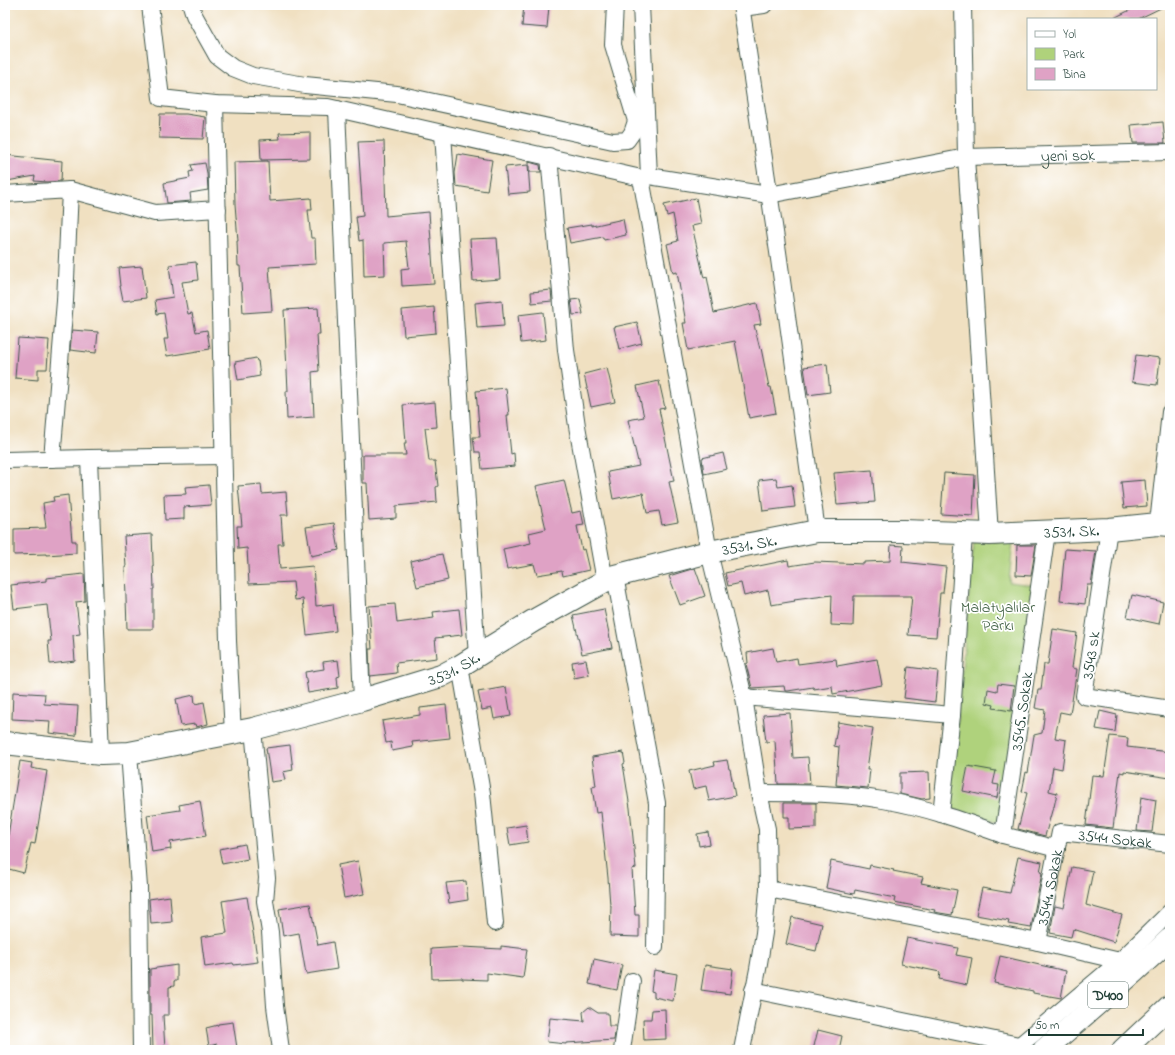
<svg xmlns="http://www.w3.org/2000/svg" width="1175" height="1055" viewBox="0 0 1175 1055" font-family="'Indie Flower',sans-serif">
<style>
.green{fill:#afd27b;stroke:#678858}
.building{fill:#dfa2c5}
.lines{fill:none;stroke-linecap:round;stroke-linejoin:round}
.street-casing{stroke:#3e5549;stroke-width:18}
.secondary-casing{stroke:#3e5549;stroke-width:24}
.highway-casing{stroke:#3e5549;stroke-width:24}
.street{stroke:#fff;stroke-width:16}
.secondary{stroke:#fff;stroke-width:22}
.highway{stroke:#fff;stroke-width:22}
.labels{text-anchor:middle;stroke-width:3.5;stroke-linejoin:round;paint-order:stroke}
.shield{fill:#fff;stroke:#627771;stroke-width:1}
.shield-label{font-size:15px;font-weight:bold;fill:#1f3d34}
.street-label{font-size:16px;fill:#1f3d34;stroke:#fff}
.park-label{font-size:16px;fill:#436246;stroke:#fff}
</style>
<rect width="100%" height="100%" fill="#fff"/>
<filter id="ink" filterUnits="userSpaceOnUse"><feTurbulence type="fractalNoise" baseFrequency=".025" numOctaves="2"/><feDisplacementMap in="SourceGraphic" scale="8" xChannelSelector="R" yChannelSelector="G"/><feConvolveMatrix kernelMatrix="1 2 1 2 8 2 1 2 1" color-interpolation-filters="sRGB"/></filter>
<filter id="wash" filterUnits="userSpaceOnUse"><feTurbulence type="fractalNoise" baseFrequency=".012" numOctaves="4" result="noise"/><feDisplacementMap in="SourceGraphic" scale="16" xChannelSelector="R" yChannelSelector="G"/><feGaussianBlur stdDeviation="0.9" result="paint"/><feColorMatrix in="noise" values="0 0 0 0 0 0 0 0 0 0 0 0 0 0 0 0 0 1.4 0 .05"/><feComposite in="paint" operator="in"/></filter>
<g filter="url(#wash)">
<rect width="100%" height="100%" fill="#f0e0c1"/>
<path class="green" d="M974 541 1013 542 1009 582 1032 585 1002 824 949 808Z"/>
<g id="blocks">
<path class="building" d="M524 5 549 6 547 28 522 26Z
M1140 5H1167L1138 19H1112Z
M160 114H186L205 117 203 139 159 138Z
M1163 122 1165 143H1133L1131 125Z
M310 132V159L261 160 260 140 280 139 279 133Z
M384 141 386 216 429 212 434 284 402 286 401 269 409 268 406 241 384 243 385 275 364 276 363 240 359 241 356 217 363 216 358 142Z
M458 154 492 160 487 191 456 186 455 173Z
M5 155 62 161 61 181 47 182 34 181 35 176 7 181 5 168Z
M268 161 270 201 311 198 312 210H308L311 238H315L316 264 269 267 272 311 243 313 240 266H238L237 241H238L235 204 234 162Z
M529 162 540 165 541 172H529Z
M205 163 207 173 208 190 190 193 191 201 167 203 164 183 190 178 189 172 193 171 191 165Z
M528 165 530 192 508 194 505 167Z
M696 198 701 224 692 226 704 278 707 277 714 313 757 303 761 324 754 325 760 349 761 348 769 387H771L776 413 749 418 735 341 688 350 683 323H686L677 272 673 273 667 244 678 241 673 214 667 216 664 205Z
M623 219 626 235 604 240 603 237 570 243 567 228 592 224V226Z
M497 238 500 279 473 281 470 239Z
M196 262 198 280 182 282 188 314 192 313 196 332 207 330 210 349 167 356 164 339H168L164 313 157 314 155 300 173 297 169 265Z
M142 266 146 298 123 301 120 286H121L119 268Z
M551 290 552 301 532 303 531 292Z
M580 299 583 314 573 315 571 300Z
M502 300 504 326 477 328 475 303Z
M434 307 436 333 404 336 402 310Z
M318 308 320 334H317L319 371 312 372 314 417 287 419 286 391H288L284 310Z
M543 312 546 340 521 343 518 315Z
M637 322 642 343 619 349 614 327Z
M72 330 98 332 96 353 70 350Z
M18 338 49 340 47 369H38V380L15 378Z
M1136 355 1160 358 1157 385 1132 382Z
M256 358 257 361H258L260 376 238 380 235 362Z
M827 364 830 392 808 395 804 367Z
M607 368 615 402 591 407 584 374Z
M659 381 665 408 659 409 674 481 669 482 678 522 662 525 659 511 647 513 643 493 613 499 608 472 639 466 628 420 644 417 637 386Z
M506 388 509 415H507L511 454 514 453 515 466 482 469 480 452H475L473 437H480L476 391Z
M435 402 437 427 425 428 429 461H435L438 486 436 487 437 502 396 506V518L369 520 367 483H363V455H406L404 443H406L403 405Z
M723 453 727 469 704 474 702 458Z
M872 470 875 502 837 505 834 473Z
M944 473 975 475 973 516 941 514Z
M776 478 778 487 792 485 795 507 763 511 759 480Z
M564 480 572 513 581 511 584 525 577 526 582 550 584 549 589 570 563 576 562 571 537 575 534 564 507 569 503 549 531 543 529 533 546 529 536 486Z
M1145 480 1147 506 1124 508 1121 482Z
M261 484 262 494 286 492 288 515H281L283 544H278L280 569 313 566 316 606 333 604 336 631 307 635 303 599 295 600 293 582 249 584 247 548 238 549 237 526H242L238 486Z
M209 485 211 505 184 507V519L165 520 164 495 186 494 185 487Z
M68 495 72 541H76V553L46 555V554L14 555V529L46 528 43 503 54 501 53 497Z
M334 523 339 550 311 556 306 527Z
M152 534 154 589H153V629H127L125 567H126L124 536Z
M891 545 903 546 902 562 946 567 943 593H940L936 637 908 635 912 596H854L853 626 831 625 832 595 794 600 795 601 771 605 768 590 744 596 741 583 728 586 725 573 788 560 789 566 815 562 864 564V562L890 561Z
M1017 545H1036L1031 576 1016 575Z
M1065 549 1096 551 1091 585H1087L1085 604 1060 601Z
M442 554 448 580 417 587 411 561Z
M695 568 705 596 680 605 669 576Z
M84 574 85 601 76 602 80 634 73 635 75 661 50 664 48 641H51L47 605 14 609 11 585 46 581V578Z
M1132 595 1163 602 1159 624 1127 617Z
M395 604 397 623 434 618 433 612 459 609 462 635 435 638 437 658 396 663 397 673 370 676 369 649H372L369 606Z
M604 609 612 648 582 654 573 615Z
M1053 629 1077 633 1072 668 1077 669 1070 714 1060 712 1055 738 1066 740 1062 769 1053 767 1049 791 1057 793 1054 807H1053L1045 836 1018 829 1027 793 1022 792 1026 772 1028 773 1034 735 1042 733 1045 710 1035 708 1038 690H1041L1044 664H1048Z
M773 648 776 662 797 658 798 664 836 659 837 666 877 659 882 685 833 694 832 686 814 689 813 687 788 691H785L784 686 752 688 746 664 748 663 747 653Z
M338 660 340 676 337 677 338 688 308 693 305 672 324 669 323 662Z
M586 660 589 675 574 678 572 662Z
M908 667 938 671 935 702 904 698Z
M998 684 1014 686 1011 711 993 708 994 705 986 703 988 689 997 691Z
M506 687 511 716 494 719 492 708 482 710 478 692Z
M13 692 45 694 44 704 78 706 76 736 49 733 50 721 12 719Z
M194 695 195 704 204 702 208 724 196 727 195 724 181 726 176 699Z
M446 705 450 738 412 742 413 747 392 751 391 742 386 743 382 721 420 715V708Z
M1100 711 1117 715 1115 732 1096 729Z
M790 713 793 758 808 757 810 784H778L775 741 766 742 763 715Z
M838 722 873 728 867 769H870L868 788 836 785 839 747 834 746Z
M1110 736 1128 738 1127 747 1170 752V778L1124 771V773L1120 772 1113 828 1086 825 1092 775 1104 776Z
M290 745 293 770 283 772 285 780 271 782 266 748Z
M623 752 625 763 623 764 630 808 636 868 632 869 635 915H639V937L610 936 611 905H610L608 878 601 812 596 813 592 787 596 786 592 757Z
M727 760 729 769H730L735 796 709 801 706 786 693 789 689 771 715 765 714 762Z
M20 761 32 763 31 768 47 771 35 844 31 843 24 873 5 868V848H6Z
M968 766 996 771 993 784 999 785 997 798 963 791Z
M929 772 930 798 922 799 900 794V773Z
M1141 797 1156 800 1152 832 1137 831Z
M200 801 206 836 170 842 171 849 152 852 147 815 180 810 179 805Z
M784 803H816V828L789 829V817H784Z
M526 825 528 842 510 845 507 828Z
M708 832 710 844 699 846 697 834Z
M245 844 248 859 222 864 219 849Z
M1018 857 1042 862 1040 872 1042 873 1031 928 1008 924 1009 921 976 915 982 888 1010 893Z
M358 861 364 894 344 898 338 865Z
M831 861 869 869 870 865 894 870 893 871 923 877 921 883 957 890 952 915 934 912 935 910 894 902 895 898 855 890 854 894 826 888Z
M1072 867 1093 871 1086 905 1122 915 1114 942 1073 929 1071 937 1050 933 1055 906 1064 908Z
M466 881 468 900 449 903 446 883Z
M170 896 172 922 151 924 149 899Z
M247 897 258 962 234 965 233 963 205 967 201 937 227 933 222 901Z
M310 904 318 945 333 942 337 969 306 974 299 933 283 936 279 909Z
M792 917 822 924 816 951 786 944Z
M907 938 958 948 956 955 972 958 967 985 939 979 940 972 901 964Z
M501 946 527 949 523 978 487 973V980L462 979V978L432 979 431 949 463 947 501 949Z
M1000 956 1066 971 1061 998 1033 993V991L994 983Z
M594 959 622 965 617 990 589 984Z
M177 965V981H174V986L169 987V1015H163L165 1050H153L152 1015H150V969Z
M705 965 733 969 730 994 701 990Z
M654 970 677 974 673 1001 654 997V992L651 991Z
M589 1007 598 1013H608L609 1026H616L614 1040 566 1043V1044L547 1042 550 1018 584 1021 583 1012Z
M665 1009 666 1039 644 1040 643 1019H651L652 1010Z
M233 1022 237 1048 222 1050V1048L217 1049V1044L209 1046 206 1028 218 1025V1024Z
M818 1030 842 1036 839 1050H813Z"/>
</g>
</g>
<g filter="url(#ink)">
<use href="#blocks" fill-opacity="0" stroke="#3e5549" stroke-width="1"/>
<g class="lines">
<defs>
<g id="street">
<path d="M150 5 161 98 215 104 328 107 641 178 649 176 641 5"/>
<path d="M191 5 194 15 217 56 233 68 253 76 305 85 397 94 613 141 627 140 632 133 636 121 613 45 615 5"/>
<path d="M741 5 778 252 817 531"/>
<path d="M963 5 966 157 990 534"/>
<path d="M742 8 764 5"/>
<path d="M215 104 228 641 233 733"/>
<path d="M337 109 362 700"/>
<path d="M443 133 477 657"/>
<path d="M549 156 566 350 577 426 605 581"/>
<path id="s1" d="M649 176 769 195 966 157 1170 152"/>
<path d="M641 178 709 552 744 697 759 793 767 829 768 889 764 933 758 969 742 1050"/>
<path d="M70 190 155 213 218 209"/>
<path d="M5 194 70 190 65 301 52 459"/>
<path d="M89 458 223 456"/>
<path d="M5 460 89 458 101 754"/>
<path d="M1158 524 1170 412"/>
<path d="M1109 529 1084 696 1170 709"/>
<path d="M1047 532 1003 835 1057 849"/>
<path d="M615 576 657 803 655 947"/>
<path d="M460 666 482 793 495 923"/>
<path d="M744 697 952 715"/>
<path d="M253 729 267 878 265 901 270 932 275 1006 281 1050"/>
<path d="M129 753 139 887 141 1050"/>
<path d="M759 793C801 793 842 793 883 800 925 807 964 821 1003 835"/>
<path d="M941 814 952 715 964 534"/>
<path d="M768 889 1038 942 1120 961"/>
<path id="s2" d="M1038 942 1060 832 1170 844"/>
<path d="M753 990 1019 1045"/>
<path d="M622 1050 632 981"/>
<path d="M1014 1050 1120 961 1170 912"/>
</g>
<g id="secondary">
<path id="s3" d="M5 743 101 754 129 753 253 729 362 700 441 676 460 666 533 621 605 581 615 576 709 552 817 531H903L990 534 1109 529 1158 524 1170 525"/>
</g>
<path id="highway" d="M1044 1050 1135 971 1170 939
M1123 1050 1170 1006"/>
</defs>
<use href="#street" class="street-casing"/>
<use href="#secondary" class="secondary-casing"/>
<use href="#highway" class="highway-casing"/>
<use href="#street" class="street"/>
<use href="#secondary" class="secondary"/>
<use href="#highway" class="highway"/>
</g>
</g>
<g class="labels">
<rect class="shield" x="1088" y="982" width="40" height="26" rx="3"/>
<g class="shield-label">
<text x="1108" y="1000">D400</text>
</g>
<g class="street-label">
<text dy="6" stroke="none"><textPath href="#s1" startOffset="424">yeni sok</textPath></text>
<text dy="6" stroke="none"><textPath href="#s3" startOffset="1109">3531. Sk.</textPath></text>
<text dy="6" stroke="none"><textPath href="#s3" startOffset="785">3531. Sk.</textPath></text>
<text transform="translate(1090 655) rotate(-81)" y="6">3543 sk</text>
<text dy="6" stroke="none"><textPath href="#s3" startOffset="461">3531. Sk.</textPath></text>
<text transform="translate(1021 711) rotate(-82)" y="6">3545. Sokak</text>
<text dy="6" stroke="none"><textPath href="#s2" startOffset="168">3544 Sokak</textPath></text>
<text dy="6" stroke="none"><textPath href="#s2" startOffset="56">3544. Sokak</textPath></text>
</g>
<g class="park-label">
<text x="998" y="612">Malatyalılar<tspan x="998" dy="18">Parkı</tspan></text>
</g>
</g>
<rect width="1175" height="1055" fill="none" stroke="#fff" stroke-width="20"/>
<rect x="1027" y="18" width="130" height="72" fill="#ffffff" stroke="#a5b1ae"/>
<rect x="1035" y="31" width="20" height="6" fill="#ffffff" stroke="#a5b1ae"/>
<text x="1063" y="38" font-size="12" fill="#1f3d34">Yol</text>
<rect x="1035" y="48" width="20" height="12" fill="#afd27b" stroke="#a5b1ae"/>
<text x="1063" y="58" font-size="12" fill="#1f3d34">Park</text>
<rect x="1035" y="68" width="20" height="12" fill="#dfa2c5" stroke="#a5b1ae"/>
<text x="1063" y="78" font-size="12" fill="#1f3d34">Bina</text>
<path d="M1029 1029v6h114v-6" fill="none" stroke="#1f3d34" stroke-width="2"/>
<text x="1035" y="1029" font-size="12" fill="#1f3d34" stroke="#ffffff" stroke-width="3" paint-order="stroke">50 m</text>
</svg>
